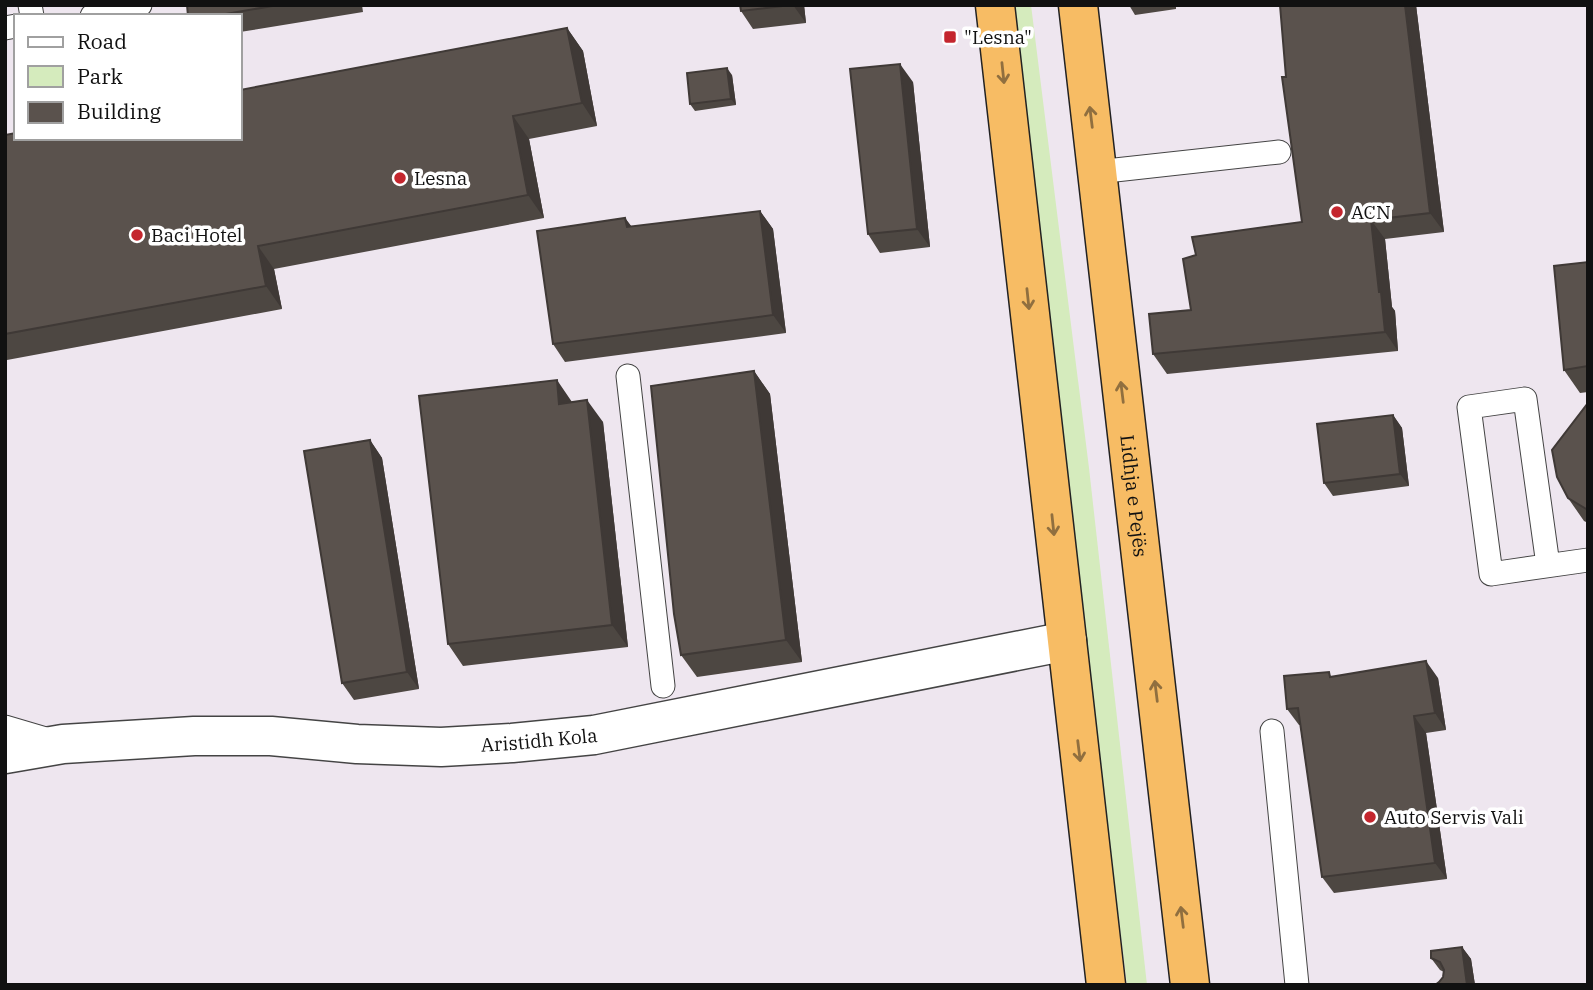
<svg xmlns="http://www.w3.org/2000/svg" width="1593" height="990" viewBox="0 0 1593 990" font-family="'IBM Plex Serif',serif">
<style>
.industrial{fill:#eee6ef;fill-rule:evenodd}
.green{fill:#d5ebbd}
.lines{fill:none;stroke-linecap:round;stroke-linejoin:round}
.service-casing{stroke:#444;stroke-width:25}
.minor-casing{stroke:#444;stroke-width:41}
.trunk-casing{stroke:#222;stroke-width:41}
.service{stroke:#fff;stroke-width:23}
.minor{stroke:#fff;stroke-width:38}
.trunk{stroke:#f7bc64;stroke-width:38}
.wall{fill:#4d4742}
.shaded-wall{fill:#3f3936}
.building{fill:#5a524d;stroke:#3f3936;stroke-width:2}
.oneway{stroke:#906f3f}
.poi-dot{fill:#c4262e;stroke:#fff;stroke-width:2.5}
.labels{text-anchor:middle;stroke-width:7;stroke-linejoin:round;paint-order:stroke}
.poi-label{font-size:19px;fill:#111;stroke:#fff;text-anchor:start}
.street-label{font-size:19px;fill:#111;stroke:#fff}
</style>
<rect width="100%" height="100%" fill="#fffdf5"/>
<path class="industrial" d="M5 5H1588V985H5ZM16 16H240V138H16Z"/>
<path class="green" d="M1009 5H1031L1089 468 1147 985H1127L1064 474Z"/>
<g class="lines">
<defs>
<path id="service" d="M30 5 32 16
M92 16 140 5
M5 28 16 26
M1097 172 1279 152
M628 376 663 686
M1548 565 1525 399 1469 407 1491 574 1588 560
M5 727 49 740
M1272 731 1297 985"/>
<g id="minor">
<path id="s1" d="M5 754 63 744 194 736H271L357 744 441 747 512 743 594 735 1067 641"/>
</g>
<g id="trunk">
<path d="M995 5 1106 985"/>
<path id="s2" d="M1078 5 1190 985"/>
</g>
</defs>
<use href="#service" class="service-casing"/>
<use href="#minor" class="minor-casing"/>
<use href="#trunk" class="trunk-casing"/>
<use href="#service" class="service"/>
<use href="#minor" class="minor"/>
<use href="#trunk" class="trunk"/>
</g>
<path class="wall" d="M187 5H362L363 12 240 32V16H188Z
M740 5H804L806 23 753 29 741 11Z
M1129 5H1176V9L1135 15Z
M1280 5H1416L1444 232 1385 239 1392 307 1395 311 1398 351 1167 374 1153 354 1191 310 1302 222 1286 77Z
M567 28 583 51 597 126 529 139 544 218 274 269 282 309 7 360 5 357V135Z
M732 75 736 105 695 111 690 104Z
M913 82 930 247 880 253 868 234Z
M760 211 773 229 786 333 565 362 553 344 625 218 632 227Z
M1588 262V392L1580 393 1564 370Z
M754 371 770 394 802 662 697 677 681 655Z
M572 402 603 422 628 647 463 666 448 644Z
M1588 403V523L1584 521 1568 498Z
M1393 415 1402 428 1409 486 1333 496 1324 483Z
M370 440 382 458 419 689 354 700 342 683Z
M1332 676 1438 678 1446 730 1426 733 1447 879 1334 893 1322 877 1300 725H1299L1287 709Z
M1462 947 1471 959 1475 985H1435L1439 982 1443 977 1444 972 1440 970 1431 958Z"/>
<path class="shaded-wall" d="M793 5H804L806 23Z
M1405 5H1416L1444 232 1430 213Z
M567 28 583 51 597 126 582 103Z
M900 64 913 82 930 247 917 229Z
M727 68 732 75 736 105 731 99Z
M513 116 529 139 544 218 528 195Z
M760 211 773 229 786 333 773 315Z
M625 218 638 236 627 227Z
M1371 220 1385 239 1392 307 1395 311 1398 351 1385 332 1379 292Z
M258 246 274 269 282 309 266 286Z
M754 371 770 394 802 662 786 640Z
M557 380 572 402 559 404Z
M587 400 603 422 628 647 612 625Z
M1393 415 1402 428 1409 486 1400 474Z
M370 440 382 458 419 689 407 672Z
M1426 661 1438 678 1446 730 1435 713Z
M1414 716 1426 733 1447 879 1435 863Z
M1462 947 1471 959 1475 985H1467Z"/>
<path class="building" d="M187 5H278L214 16H188Z
M740 5H791L741 11Z
M1280 5H1405L1430 213 1371 220 1379 292H1381L1385 332 1153 354 1149 314 1191 310 1183 259 1196 255 1192 237 1302 222 1282 77H1286Z
M567 28 582 103 513 116 528 195 258 246 266 286 5 334V135L16 133V138H240V90Z
M900 64 917 229 868 234 850 69Z
M727 68 731 99 690 104 687 73Z
M760 211 773 315 553 344 537 231 625 218 627 227Z
M1588 262V366L1564 370 1554 266Z
M754 371 786 640 681 655 674 614 651 386Z
M557 380 559 404 587 400 612 625 448 644 419 396Z
M1588 403V510L1568 498 1557 477 1552 450Z
M1393 415 1400 474 1324 483 1317 424Z
M370 440 407 672 342 683 304 451Z
M1426 661 1435 713 1414 716 1435 863 1322 877 1298 708 1287 709 1284 676 1329 672 1330 677Z
M1462 947 1467 985H1435L1439 982 1443 977 1444 970 1440 962 1431 958V951Z"/>
<defs><path id="oneway-shaft" d="M-6 0H5M1.5-3L5.5 0L1.5 3" fill="none" stroke-width="1.6" stroke-linecap="round" stroke-linejoin="round" transform="scale(1.75)"/></defs>
<g class="oneway">
<use href="#oneway-shaft" transform="translate(1003 73) rotate(84)"/>
<use href="#oneway-shaft" transform="translate(1091 117) rotate(-97)"/>
<use href="#oneway-shaft" transform="translate(1028 299) rotate(84)"/>
<use href="#oneway-shaft" transform="translate(1122 392) rotate(-97)"/>
<use href="#oneway-shaft" transform="translate(1053 525) rotate(84)"/>
<use href="#oneway-shaft" transform="translate(1156 691) rotate(-97)"/>
<use href="#oneway-shaft" transform="translate(1079 751) rotate(83)"/>
<use href="#oneway-shaft" transform="translate(1182 917) rotate(-97)"/>
</g>
<g class="poi-dot">
<rect x="943" y="30" width="14" height="14" rx="3.5"/>
<circle cx="400" cy="178" r="7"/>
<circle cx="1337" cy="212" r="7"/>
<circle cx="137" cy="235" r="7"/>
<circle cx="1370" cy="817" r="7"/>
</g>
<g class="labels">
<g class="poi-label">
<text x="964" y="44">"Lesna"</text>
<text x="414" y="185">Lesna</text>
<text x="1351" y="219">ACN</text>
<text x="151" y="242">Baci Hotel</text>
<text x="1384" y="824">Auto Servis Vali</text>
</g>
<g class="street-label">
<text dy="7" stroke="none"><textPath href="#s2" startOffset="494">Lidhja e Pejës</textPath></text>
<text dy="7" stroke="none"><textPath href="#s1" startOffset="536">Aristidh Kola</textPath></text>
</g>
</g>
<rect width="1593" height="990" fill="none" stroke="#111111" stroke-width="14"/>
<rect x="14" y="14" width="228" height="126" fill="#ffffff" stroke="#a0a0a0" stroke-width="2"/>
<rect x="28" y="37" width="35" height="10" fill="#ffffff" stroke="#a0a0a0" stroke-width="2"/>
<text x="77" y="49" font-size="21" fill="#111111">Road</text>
<rect x="28" y="66" width="35" height="21" fill="#d5ebbd" stroke="#a0a0a0" stroke-width="2"/>
<text x="77" y="84" font-size="21" fill="#111111">Park</text>
<rect x="28" y="102" width="35" height="21" fill="#5a524d" stroke="#a0a0a0" stroke-width="2"/>
<text x="77" y="119" font-size="21" fill="#111111">Building</text>
</svg>
